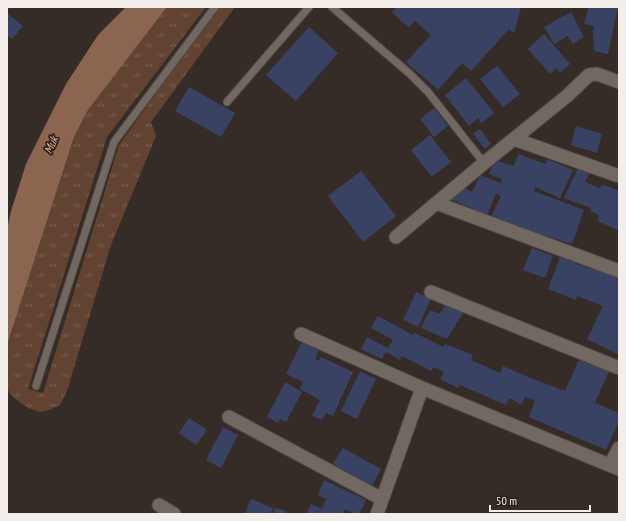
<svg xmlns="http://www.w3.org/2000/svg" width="626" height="521" viewBox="0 0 626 521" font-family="'PT Sans Narrow',sans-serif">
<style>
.grass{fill:url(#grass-tufts)}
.water{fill:#8c6550}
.building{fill:#3a4264}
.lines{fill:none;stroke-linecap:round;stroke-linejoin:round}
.service-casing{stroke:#504845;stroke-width:9}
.minor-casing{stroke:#504845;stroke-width:15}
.service{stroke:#726862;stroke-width:7}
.minor{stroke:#726862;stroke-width:13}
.labels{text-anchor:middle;stroke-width:3.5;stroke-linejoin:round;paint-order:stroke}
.water-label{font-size:12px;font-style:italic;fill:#f1b18d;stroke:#2b221d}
</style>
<defs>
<pattern id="grass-tufts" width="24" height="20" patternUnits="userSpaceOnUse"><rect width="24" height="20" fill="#624332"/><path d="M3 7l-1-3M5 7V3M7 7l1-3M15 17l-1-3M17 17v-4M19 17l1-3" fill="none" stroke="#795e50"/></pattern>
</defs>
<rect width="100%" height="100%" fill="#352c27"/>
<path class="grass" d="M167 7H206L107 137 28 389 43 393 119 145 218 7H235L151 122 156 136 111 245 67 391 60 405 49 410 40 412 28 408 18 401 10 394 7 387V345L74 137 88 110Z"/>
<path class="water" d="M126 7H167L88 110 74 137 7 345V229L11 211 26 164 66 84 98 35Z"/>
<path class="building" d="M396 7H521L514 33 509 29 471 71 462 63 438 90 406 62 431 35 415 21 409 28 392 12Z
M590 7H618L608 54 594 51 593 32 594 26 584 24 588 9Z
M571 12 584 37 573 44 568 36 554 44 544 27Z
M7 13 23 26 12 39 7 35Z
M309 27 338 53 296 101 266 75Z
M544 34 570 64 560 73 556 68 550 74 528 49Z
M497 66 520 94 503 107 480 79Z
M466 78 494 113 481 123 478 118 469 126 445 95Z
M189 87 235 113 221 137 175 111Z
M434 108 448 126 434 137 420 119Z
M576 126 602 134 597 153 571 145Z
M480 129 491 144 485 149 473 134Z
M430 135 451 162 432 177 411 150Z
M519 154 545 164 547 159 573 170 560 198 535 187 534 191 584 210 572 244 511 225 491 217 501 196 496 193 487 215 451 199 464 188 472 192 480 175 501 183 502 179 489 174 494 160 513 166Z
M578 168 590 173 585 182 600 188 602 184 619 191 618 230 597 221 599 215 590 211 591 208 564 198Z
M361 171 396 216 363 242 328 196Z
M532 248 553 256 545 278 523 270Z
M560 257 588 268 619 277V355L587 339 603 306 577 296 576 300 548 289Z
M416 292 431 299 418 327 403 320Z
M447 303 464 311 447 339 421 328 430 310 440 314Z
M378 316 413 335 415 333 443 347 445 344 473 355 471 360 500 373 503 366 533 379 565 391 579 360 590 365 591 361 610 369 595 403 619 413V421L606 450 529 417 535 400 525 397 522 405 509 398 506 405 460 385 458 388 440 379 444 372 433 367 431 371 402 356 400 360 386 352 382 359 361 349 367 337 388 348 393 340 371 328Z
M302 342 319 351 315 359 319 361 321 357 353 372 333 416 326 413 322 420 312 416 320 400 300 389 303 382 286 374Z
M360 371 376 379 357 419 341 411Z
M285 382 302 392 286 422 280 419 278 423 267 417Z
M189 418 207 430 196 445 179 433Z
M223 427 238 435 221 468 206 460Z
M343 448 381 469 372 486 333 464Z
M324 480 366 500 359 514H355L345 509 343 514H307L311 504 322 509 326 499 318 495Z
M251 499 273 508 270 514H245Z
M275 508 286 511V514H273Z"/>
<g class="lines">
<defs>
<path id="service" d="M332 7 410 74 428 92 484 163
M227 102 309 7
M36 386 114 142 215 7"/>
<path id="minor" d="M514 139 619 176
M436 203 619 271
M396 237 484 163 567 96 589 75 597 74 619 82
M431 292 619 368
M301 334 422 388 619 469
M229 417 382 499
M610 465 619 448
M159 505 174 514
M377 514 422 388"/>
</defs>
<use href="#service" class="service-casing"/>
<use href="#minor" class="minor-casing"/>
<use href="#service" class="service"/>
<use href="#minor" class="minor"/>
</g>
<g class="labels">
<g class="water-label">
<text transform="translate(51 145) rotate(-65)" y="4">Muk</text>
</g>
</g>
<rect width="626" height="521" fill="none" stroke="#f4eeeb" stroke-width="16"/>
<path d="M490 505v6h100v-6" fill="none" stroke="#f4eeeb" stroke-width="2"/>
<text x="496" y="505" font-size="12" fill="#f4eeeb" stroke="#2b221d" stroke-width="3" paint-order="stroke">50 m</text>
</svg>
